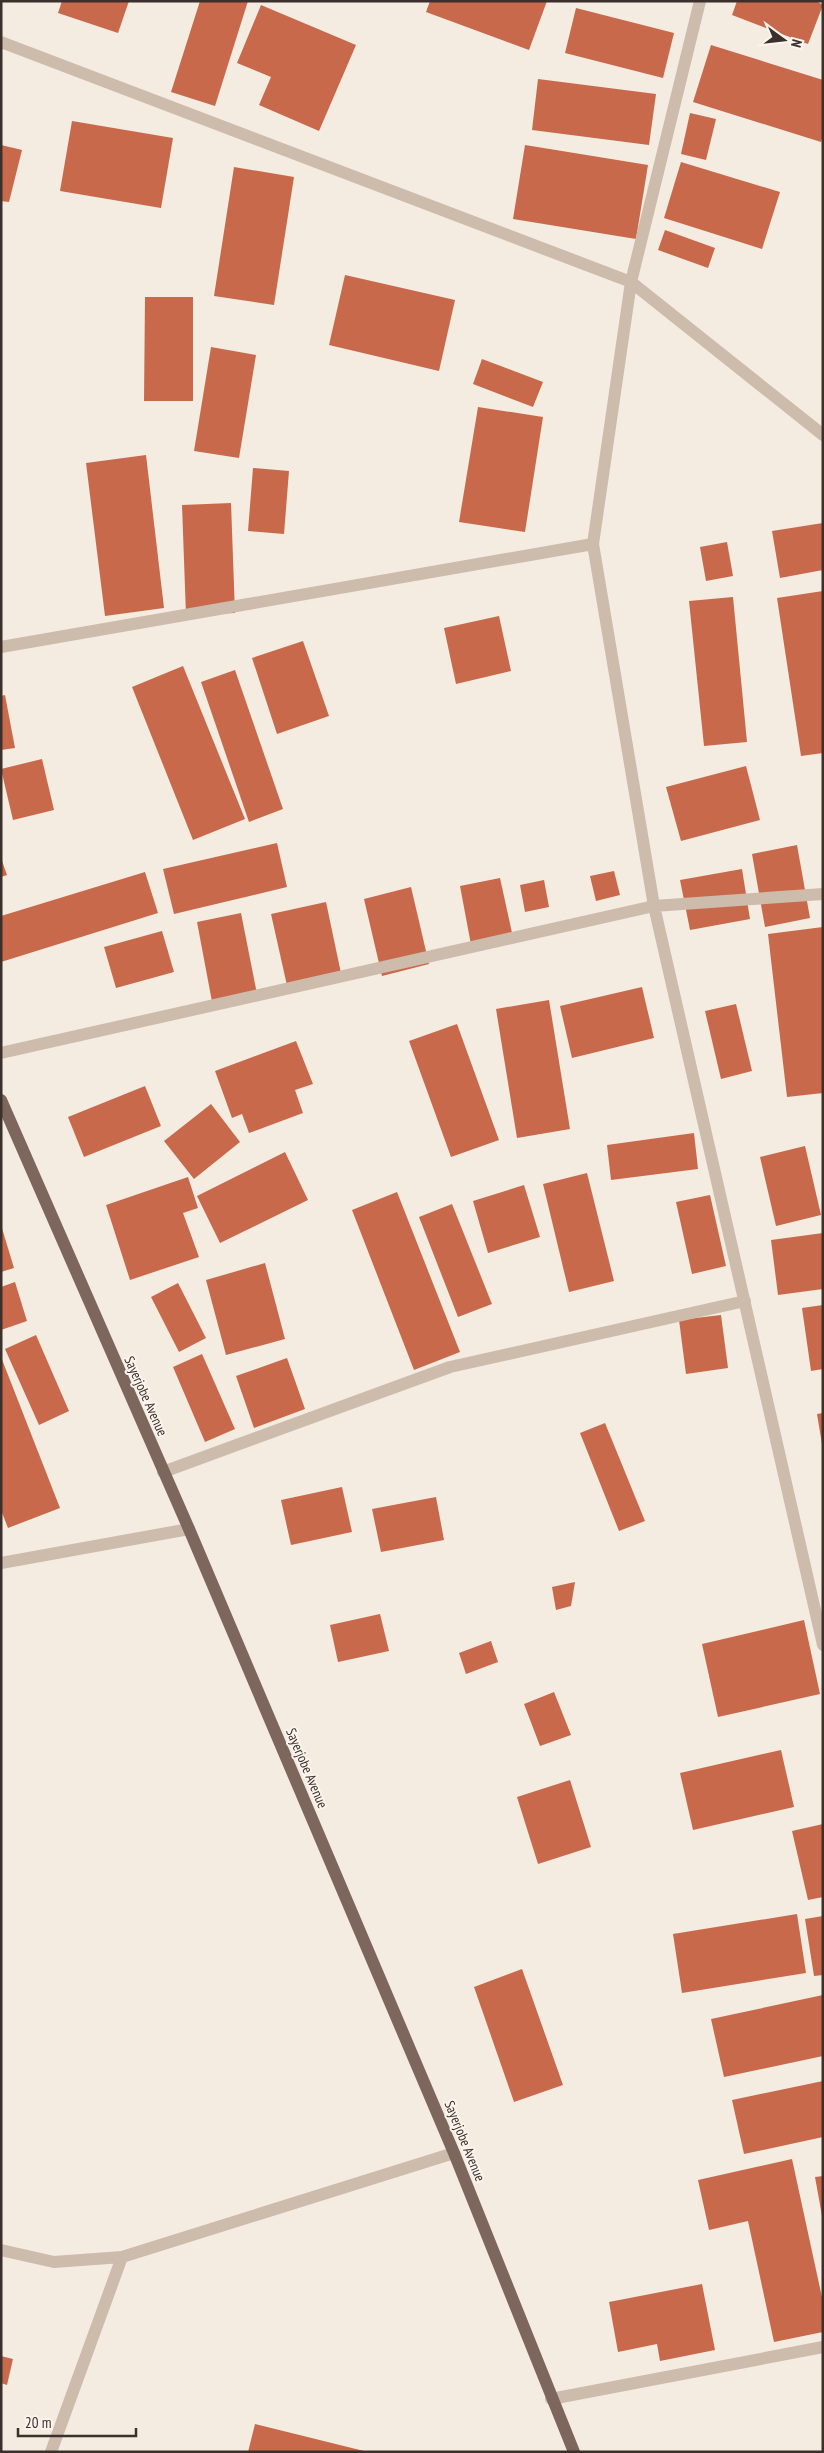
<svg xmlns="http://www.w3.org/2000/svg" width="824" height="2453" viewBox="0 0 824 2453" font-family="'PT Sans Narrow',sans-serif">
<style>
.building{fill:#c8694b}
.lines{fill:none;stroke-linecap:round;stroke-linejoin:round}
.street{stroke:#cdbbac;stroke-width:12}
.primary{stroke:#7d675c;stroke-width:12}
.labels{text-anchor:middle;stroke-width:4;stroke-linejoin:round;paint-order:stroke}
.street-label{font-size:14px;fill:#3b302b;stroke:#fbf5ee}
</style>
<rect width="100%" height="100%" fill="#f4ebe1"/>
<path class="building" d="M62 1H129L118 33 58 13Z
M200 1H248L215 106 171 92Z
M430 1H547L529 50 426 12Z
M737 1H816L823 5 808 44 732 15Z
M261 5 356 45 319 131 259 105 271 77 237 63Z
M576 8 674 33 663 78 565 53Z
M711 45 823 80V135L821 142 693 102Z
M538 79 656 94 649 145 532 130Z
M690 113 716 119 706 160 681 154Z
M72 121 173 138 161 208 60 191Z
M1 145 22 150 9 202 1 201Z
M525 145 648 165 636 239 513 219Z
M681 162 780 192 762 249 664 218Z
M234 167 294 177 274 305 214 296Z
M665 230 715 248 708 268 658 250Z
M345 275 455 300 439 371 329 345Z
M145 297H193V401H144Z
M211 347 256 355 239 458 194 451Z
M482 359 543 382 533 407 473 384Z
M478 407 543 417 525 532 459 522Z
M146 455 164 608 105 616 86 463Z
M253 468 289 471 284 534 248 531Z
M231 503 235 613 186 615 182 505Z
M823 523V570L780 578 772 531Z
M727 542 733 576 706 581 700 547Z
M823 591V753L801 756 777 598Z
M733 597 747 742 704 746 689 601Z
M499 616 511 671 456 684 444 628Z
M303 641 329 716 277 734 252 658Z
M183 666 245 819 193 840 132 687Z
M235 670 283 809 249 822 201 682Z
M5 695 15 748 1 750V696Z
M42 759 54 810 13 820 1 769Z
M746 766 760 820 681 841 666 787Z
M277 843 287 887 174 914 163 869Z
M797 845 810 918 765 927 752 854Z
M1 858 7 875 1 877Z
M742 869 750 919 690 930 680 880Z
M614 871 620 895 596 901 590 876Z
M145 872 158 913 1 962V916Z
M500 878 514 942 472 950 460 886Z
M544 880 549 907 525 912 520 885Z
M411 887 429 964 382 976 364 899Z
M326 902 342 978 288 990 271 914Z
M241 913 258 999 213 1007 197 922Z
M823 927V1093L787 1097 768 934Z
M162 931 174 972 116 988 104 947Z
M642 987 654 1038 572 1058 560 1006Z
M549 1000 570 1129 517 1138 496 1009Z
M736 1004 752 1071 721 1079 705 1011Z
M457 1024 499 1140 451 1157 409 1041Z
M296 1041 313 1084 295 1090 303 1113 249 1133 242 1114 232 1118 215 1071Z
M145 1086 161 1126 84 1157 68 1117Z
M211 1104 240 1142 194 1179 164 1141Z
M694 1133 698 1169 611 1180 607 1145Z
M805 1146 821 1215 776 1226 760 1157Z
M285 1152 308 1200 220 1243 197 1196Z
M587 1173 614 1281 569 1292 543 1184Z
M188 1177 198 1208 183 1213 199 1257 130 1280 106 1205Z
M524 1185 540 1237 488 1253 473 1201Z
M397 1192 460 1352 414 1370 352 1210Z
M710 1195 726 1266 692 1274 676 1202Z
M452 1204 492 1304 458 1317 419 1217Z
M1 1225 14 1268 1 1272Z
M823 1233V1289L778 1295 771 1240Z
M265 1263 285 1339 226 1355 206 1280Z
M15 1282 27 1321 1 1330V1287Z
M178 1283 206 1338 179 1352 151 1297Z
M823 1305V1369L811 1371 802 1308Z
M721 1315 728 1368 686 1374 679 1320Z
M36 1335 69 1411 39 1425 5 1349Z
M202 1354 235 1429 205 1442 173 1367Z
M1 1357 60 1508 8 1528 1 1510Z
M287 1358 305 1409 254 1428 236 1376Z
M823 1413V1444H822L817 1414Z
M605 1423 645 1521 619 1531 580 1433Z
M342 1487 352 1532 291 1545 281 1500Z
M436 1497 444 1540 381 1552 372 1509Z
M575 1582 571 1606 556 1610 552 1587Z
M380 1614 389 1651 338 1662 330 1625Z
M804 1620 820 1694 718 1717 702 1644Z
M491 1641 498 1662 466 1674 459 1653Z
M554 1692 571 1735 540 1746 524 1704Z
M781 1750 794 1807 693 1830 680 1773Z
M570 1780 591 1847 538 1864 517 1797Z
M823 1824V1897L808 1900 792 1831Z
M797 1914 806 1973 682 1993 673 1934Z
M823 1916V1975L814 1976 805 1919Z
M522 1969 563 2085 514 2102 474 1987Z
M823 1995V2056L724 2077 711 2019Z
M823 2081V2137L744 2154 732 2100Z
M792 2159 823 2302V2332L774 2342 748 2221 709 2230 698 2180Z
M823 2176V2216H822L815 2177Z
M702 2284 715 2350 660 2361 657 2344 618 2352 609 2302Z
M1 2356 13 2359 7 2385 1 2383Z
M255 2424 364 2451V2452H248Z"/>
<g class="lines">
<path class="street" d="M700 1 631 282 593 544 654 906 823 1645
M1 42 631 282 823 435
M1 647 593 544
M1 1053 654 906 823 894
M163 1472 450 1367 745 1301
M1 1563 189 1529
M1 2250 54 2262 122 2257 454 2153
M551 2399 823 2347
M51 2452 122 2257"/>
<path class="primary" d="M1 1100 189 1529 454 2153 574 2452"/>
</g>
<g class="labels">
<g class="street-label">
<text transform="translate(146 1396) rotate(66)" y="5">Sayerjobe Avenue</text>
<text transform="translate(307 1768) rotate(67)" y="5">Sayerjobe Avenue</text>
<text transform="translate(465 2141) rotate(68)" y="5">Sayerjobe Avenue</text>
</g>
</g>
<rect width="824" height="2453" fill="none" stroke="#3b302b" stroke-width="5"/>
<g transform="translate(784 40) rotate(105)" stroke="#fbf5ee" stroke-width="4" paint-order="stroke">
<path d="M0-4L9 19L0 12L-9 19Z" fill="#3b302b"/>
<text y="-8" font-size="14" font-weight="bold" text-anchor="middle" fill="#3b302b">N</text>
</g>
<path d="M18 2428v8h118v-8" fill="none" stroke="#3b302b" stroke-width="2.5"/>
<text x="25" y="2428" font-size="15" fill="#3b302b" stroke="#fbf5ee" stroke-width="4" paint-order="stroke">20 m</text>
</svg>
